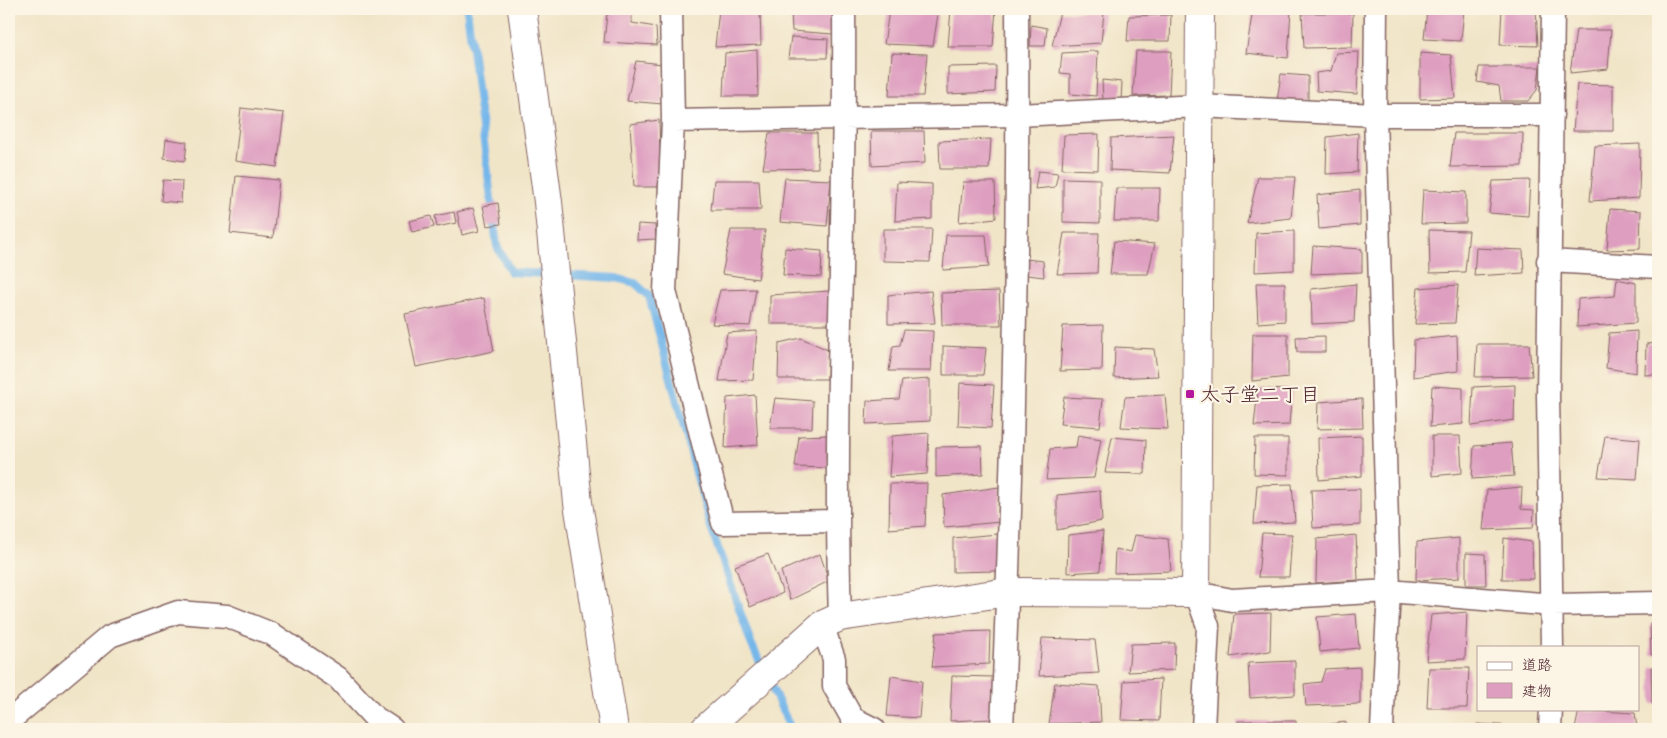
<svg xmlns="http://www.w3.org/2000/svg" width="1667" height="738" viewBox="0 0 1667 738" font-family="Caveat,'Klee One',sans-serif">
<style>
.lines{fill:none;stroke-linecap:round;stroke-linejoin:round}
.stream{stroke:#76b7ea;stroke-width:8}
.building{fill:#de9ec0}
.minor-casing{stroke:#846462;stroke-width:25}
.tertiary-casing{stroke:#846462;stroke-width:30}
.minor{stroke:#fff;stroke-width:22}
.tertiary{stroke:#fff;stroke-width:28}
.poi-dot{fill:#b5179e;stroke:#fcf5e5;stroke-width:2}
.labels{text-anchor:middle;stroke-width:4.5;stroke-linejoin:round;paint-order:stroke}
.poi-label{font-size:20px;fill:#4a1f2b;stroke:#fcf5e5;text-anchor:start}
</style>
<rect width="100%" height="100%" fill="#fcf5e5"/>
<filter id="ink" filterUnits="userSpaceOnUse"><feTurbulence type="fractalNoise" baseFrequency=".02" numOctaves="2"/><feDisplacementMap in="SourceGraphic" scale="10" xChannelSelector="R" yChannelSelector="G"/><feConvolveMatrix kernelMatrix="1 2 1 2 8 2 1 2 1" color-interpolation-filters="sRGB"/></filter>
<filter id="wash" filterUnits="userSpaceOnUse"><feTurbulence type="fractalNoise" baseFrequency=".0096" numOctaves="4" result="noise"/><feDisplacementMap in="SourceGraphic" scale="20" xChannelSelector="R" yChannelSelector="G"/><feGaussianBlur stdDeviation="1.12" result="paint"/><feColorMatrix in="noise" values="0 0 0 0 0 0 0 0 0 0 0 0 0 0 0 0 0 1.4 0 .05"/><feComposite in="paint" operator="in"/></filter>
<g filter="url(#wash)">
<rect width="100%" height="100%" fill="#f1e5c8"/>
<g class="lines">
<path class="stream" d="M467 9 497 246 511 272 616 278 635 283 649 296 710 525 751 643 791 729"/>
</g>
<g id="blocks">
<path class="building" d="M719 9H760L761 45 715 47Z
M791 9H832L833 34 792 31Z
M951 9H996L993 47H948Z
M1253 9H1291L1288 58 1246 53Z
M1427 9H1464L1461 41 1424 39Z
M1502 9H1536L1538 46 1500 45Z
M632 11V23L656 27 657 45 604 42 607 14Z
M889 11 938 14 933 46 884 44Z
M1060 12H1104L1101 43 1052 46Z
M1302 13H1353L1352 47 1304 48Z
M1171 15 1170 41H1127L1129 16Z
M1031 25 1047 28 1045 46H1030Z
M1576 30H1611L1608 69 1570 73Z
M791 37 828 39 827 58H788Z
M757 50 758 96H723L725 53Z
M1098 51 1096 96 1070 94V74L1060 73 1062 53Z
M1136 51H1171L1169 95 1133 96Z
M1359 52 1357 94 1317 91 1316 73 1331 71 1336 53Z
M892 53 927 54 923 96H889Z
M1420 53 1451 55 1455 98 1420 99Z
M636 61 662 64 663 104 627 101Z
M996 66 995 92 948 94V67Z
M1479 67H1540L1537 90 1528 101H1501L1499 86 1477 82Z
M1281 74 1308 76V101H1277Z
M1102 80 1122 82 1121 100H1103Z
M1577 84 1613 85V131H1573Z
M241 108 284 113 277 167 235 161Z
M659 120 661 187H634L630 124Z
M871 131H924L925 163 872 166Z
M769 133H817L818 168 763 169Z
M1358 133 1357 172 1326 174 1327 137Z
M1454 133H1523L1522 166 1450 167Z
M1099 134 1098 170 1062 169 1064 135Z
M1174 135 1170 173 1110 170 1111 138Z
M166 139 187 142 185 161 164 158Z
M991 139 989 169H940L939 141Z
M1640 144 1639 198 1590 201 1595 146Z
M1038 171 1058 173 1055 187 1035 189Z
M236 176 279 180 273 238 230 233Z
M1258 177H1295L1291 218 1247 223Z
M785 178 831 180 827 226 780 222Z
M1063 178 1100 179V223L1063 222Z
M163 180 182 181 181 203 161 201Z
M714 180H759L761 210H711Z
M1530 180 1528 216 1489 213 1493 181Z
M897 182 932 184V219L895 221Z
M963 182H995L996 218 959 222Z
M1116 188H1160L1159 221H1114Z
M1360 190V225L1319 229 1317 195Z
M1423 190 1466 192V223L1421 224Z
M498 203 501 224 487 226 483 206Z
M473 208 479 231 462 235 457 212Z
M1610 209 1641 211 1640 249 1607 250Z
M454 212 456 223 437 227 435 216Z
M431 216 434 227 412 232 409 221Z
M638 224 655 225 656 239 637 240Z
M883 229H932L930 262 883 261Z
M731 230H765L758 279 722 274Z
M1429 230 1469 231 1465 272 1430 273Z
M1294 231V270L1255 272 1256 233Z
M1064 233H1099L1097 273 1057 274Z
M946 235H986L989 267 943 270Z
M1114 241 1155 244 1148 274H1110Z
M1313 246 1362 249V272L1311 274Z
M785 248 822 251 821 277 783 275Z
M1476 248 1523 250 1524 273 1474 276Z
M1026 259 1043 261 1044 277 1027 275Z
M1617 279 1636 283V323L1577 327 1578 299 1615 296Z
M1256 283H1285V321L1258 323Z
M1356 284 1354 322 1312 324 1311 289Z
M1458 285 1455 323 1415 324 1418 288Z
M756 289 750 326 712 324 720 290Z
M829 291 830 324H770V295Z
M931 291 935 323 888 324V295Z
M999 291 1001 325H942L941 293Z
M484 298 494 351 416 367 405 314Z
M1103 325 1102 370 1060 371 1063 326Z
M904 330 933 331 931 371H889L893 346 900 345Z
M757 331 753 380 719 381 727 333Z
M1637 331 1636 373 1606 368 1609 333Z
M1253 334H1288V377L1252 381Z
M1325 336V352H1297L1296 337Z
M1457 336 1458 371 1413 377 1414 340Z
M801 338 828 350 827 379H778L779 343Z
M1658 343V374L1645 375 1646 344Z
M1477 344H1529L1532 376 1475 377Z
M943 346 986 348 983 375H943Z
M1115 347 1154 349 1158 376 1114 378Z
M930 379V421L866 424 867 401 899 399 902 381Z
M960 383 994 385 991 428 958 426Z
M1515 385 1514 420 1471 426 1473 387Z
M1432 386 1463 388V424L1430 427Z
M1258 389 1292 390 1289 425 1254 426Z
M755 395 758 445 725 448 727 398Z
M1165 395 1168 429 1121 427 1125 397Z
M1064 397 1103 399 1100 427 1060 424Z
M775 398 813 401 812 428H770Z
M1362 399 1363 428 1317 429 1318 402Z
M1657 404 1658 431H1655Z
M929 433 927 474 889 477 892 436Z
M829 435 828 468 795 467 799 436Z
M1078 435 1101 439 1094 478 1046 480 1050 449 1076 447Z
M1362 436V476L1319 480 1318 438Z
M1432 436H1460L1462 473 1432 476Z
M1605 436 1640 439 1637 479 1598 477Z
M1112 437 1146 440 1145 474 1105 473Z
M1255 438H1288V475L1254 474Z
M1511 443 1514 476 1472 479 1474 446Z
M982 446 983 474 936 477V447Z
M927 483 925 526 889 529 890 484Z
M1292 484 1295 522 1254 524 1257 485Z
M999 487 1001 522 944 527 943 495Z
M1522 487 1521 509 1534 510 1533 528 1483 530 1487 490Z
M1360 489V525L1313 528 1311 490Z
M1100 491 1102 521 1057 530V495Z
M1103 531 1100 571 1067 573 1068 535Z
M1262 533 1292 534 1289 577H1258Z
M998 534 997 571 953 572V538Z
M1135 535 1168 539 1171 571 1114 573 1115 549 1131 552Z
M1356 535 1358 580 1316 583 1317 539Z
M1459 538V578L1416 580 1417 542Z
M1504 538 1532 542 1533 579H1502Z
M1466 553 1485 554 1486 585H1466Z
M768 554 783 593 750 607 735 566Z
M820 554 829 581 790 600 781 571Z
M1467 612 1465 659 1426 661 1431 615Z
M1271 613 1270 651 1230 657 1234 614Z
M1356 614 1359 648 1320 652 1317 617Z
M1650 623H1658V654L1651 655Z
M990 631 989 664 932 667 936 633Z
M1042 638 1095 640 1099 673 1039 676Z
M1175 643 1174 670 1128 672 1131 644Z
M1295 661V695L1250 698 1248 663Z
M1360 667V704L1306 706 1304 684 1321 682 1325 669Z
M1651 667H1658V704H1652Z
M1429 668H1469L1467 708H1427Z
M891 676 922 681 919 718 887 716Z
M952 676 995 677 992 719 950 721Z
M1161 679 1159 721 1121 720 1124 681Z
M1055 683 1099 686 1101 722 1049 724Z
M1579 710 1635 713 1637 729H1575Z
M1238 721H1296V729H1237Z
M1345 722 1353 729H1310V727Z
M1477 724 1516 726V729H1476Z"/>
</g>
</g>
<g filter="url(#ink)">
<use href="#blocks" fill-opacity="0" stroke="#846462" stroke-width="1"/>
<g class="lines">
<defs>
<path id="minor" d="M671 9 673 121 665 291 723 523 836 521
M1376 9 1375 115 1389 591 1382 729
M673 121 1018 115 1199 106 1375 115H1552
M1548 261 1658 267
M1196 593 1232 600 1389 591 1553 605 1658 603
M1196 593 1208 626 1203 729
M840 617C833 414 846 211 844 9
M822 625 834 659V686L852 718 874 729
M1552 647 1548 395 1553 9
M9 721 110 636 178 612 227 616 272 634 338 678 374 717 392 729
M1002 729C1012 489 1019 249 1017 9
M1550 729 1551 709"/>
<path id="tertiary" d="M522 9 548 202 578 503 614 729
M705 729 822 625 840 617 1008 592 1196 593 1200 9"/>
</defs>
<use href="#minor" class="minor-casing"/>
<use href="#tertiary" class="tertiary-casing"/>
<use href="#minor" class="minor"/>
<use href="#tertiary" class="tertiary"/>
</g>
</g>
<rect class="poi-dot" x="1185" y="389" width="10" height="10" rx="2.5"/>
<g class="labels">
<g class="poi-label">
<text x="1200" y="401">太子堂二丁目</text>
</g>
</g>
<rect width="1667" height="738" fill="none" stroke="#fcf5e5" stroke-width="30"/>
<rect x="1477" y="646" width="162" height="65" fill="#fcf5e5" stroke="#b59f9b"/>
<rect x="1487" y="662" width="25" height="8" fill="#ffffff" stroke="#b59f9b"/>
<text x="1522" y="670" font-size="15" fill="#4a1f2b">道路</text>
<rect x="1487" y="683" width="25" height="15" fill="#de9ec0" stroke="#b59f9b"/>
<text x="1522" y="696" font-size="15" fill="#4a1f2b">建物</text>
</svg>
